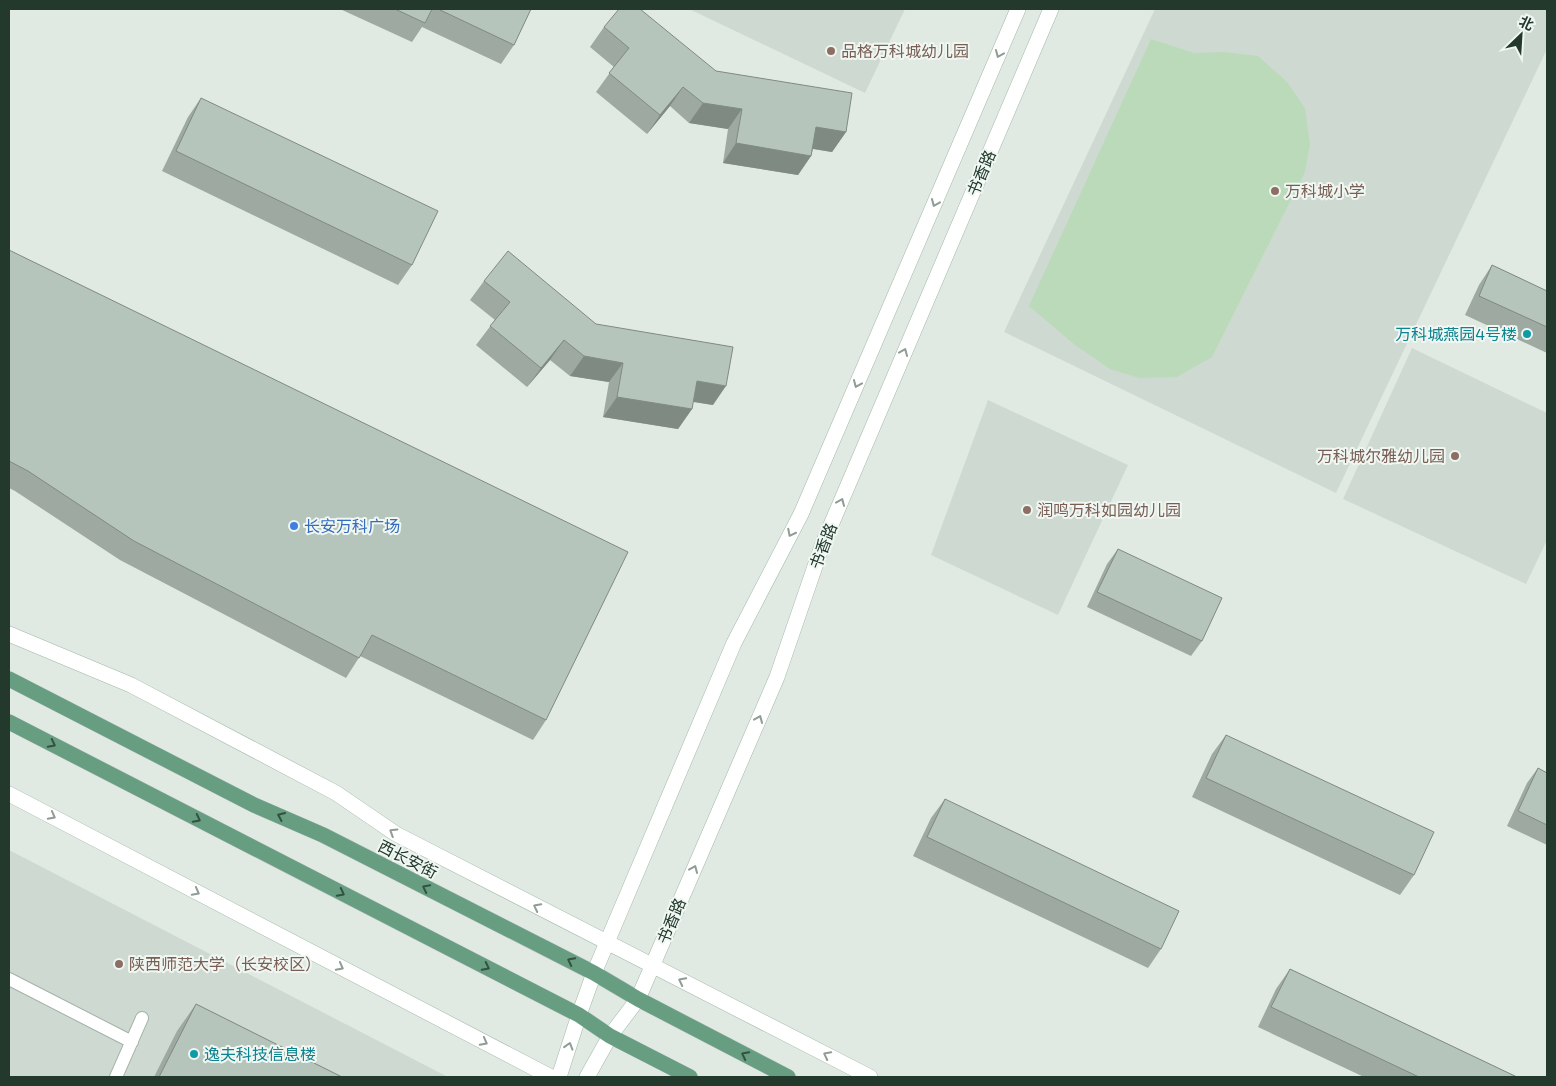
<svg xmlns="http://www.w3.org/2000/svg" width="1556" height="1086" viewBox="0 0 1556 1086" font-family="'Exo 2','Noto Sans SC',sans-serif">
<style>
.built{fill:#cedad1}
.green{fill:#bbdaba}
.lines{fill:none;stroke-linecap:round;stroke-linejoin:round}
.lane-casing{stroke:#a3b1a8;stroke-width:14}
.secondary-casing{stroke:#a2b8aa;stroke-width:16}
.primary-casing{stroke:#bdc4c0;stroke-width:16}
.lane{stroke:#fff;stroke-width:12}
.secondary{stroke:#fff;stroke-width:15}
.primary{stroke:#679d80;stroke-width:15}
.wall{fill:#9da9a1}
.shaded-wall{fill:#7f8a83}
.building{fill:#b6c5bb;stroke:#7f8a83}
.oneway{stroke:#909c96}
.oneway2{stroke:#335241}
.education-dot{fill:#8d6e63;stroke:#f0f7f2;stroke-width:2}
.culture-dot{fill:#0f9aa8;stroke:#f0f7f2;stroke-width:2}
.shop-dot{fill:#3f7fe0;stroke:#f0f7f2;stroke-width:2}
.labels{text-anchor:middle;stroke-width:4;stroke-linejoin:round;paint-order:stroke}
.education-label{font-size:16px;fill:#785e54;stroke:#f0f7f2;text-anchor:start}
.street-label{font-size:16px;fill:#22392c;stroke:#f0f7f2}
.culture-label{font-size:16px;fill:#0d838f;stroke:#f0f7f2;text-anchor:end}
.shop-label{font-size:16px;fill:#366cbe;stroke:#f0f7f2;text-anchor:start}
</style>
<rect width="100%" height="100%" fill="#e0eae3"/>
<path class="built" d="M689 9H905L865 93Z
M1155 9H1547V49L1336 493 1004 332Z
M1412 348 1547 413V540L1526 584 1343 499Z
M988 400 1128 465 1058 615 931 555Z
M9 850 448 1077H9Z"/>
<path class="green" d="M1151 39 1194 53 1224 52 1258 56 1287 82 1305 108 1310 144 1305 172 1212 357 1177 377 1139 378 1110 369 1075 345 1029 306Z"/>
<g class="lines">
<defs>
<path id="lane" d="M9 979 132 1042
M116 1077 142 1018"/>
<path id="secondary" d="M9 634 131 685 336 793 396 834 870 1077
M9 794 551 1077
M559 1077 579 1015 594 973 734 643 801 514 1018 9
M587 1077 610 1036 638 999 777 677 822 546 1051 9"/>
<path id="primary" d="M9 679 254 805 323 835 594 973 638 999 788 1077
M9 722 579 1015 610 1036 690 1077"/>
</defs>
<use href="#lane" class="lane-casing"/>
<use href="#secondary" class="secondary-casing"/>
<use href="#primary" class="primary-casing"/>
<use href="#lane" class="lane"/>
<use href="#secondary" class="secondary"/>
<use href="#primary" class="primary"/>
</g>
<path class="wall" d="M340 9H531L514 45 501 64 422 27 412 42Z
M604 27 716 71 846 132 832 152 813 149 811 156 798 175 723 163 728 129 689 123 670 106 647 134 596 92 614 67 590 47Z
M201 98 412 265 398 285 162 171 188 117Z
M9 250 546 720 533 740 360 656 346 678 120 560 15 491 9 488Z
M1492 265 1547 291V353L1465 315 1479 285Z
M484 281 596 324 713 405 693 402 692 409 678 429 603 417 609 382 570 376 550 360 527 387 476 345 495 320 470 300Z
M1118 549 1202 641 1191 656 1087 607 1107 564Z
M1226 735 1414 875 1400 895 1192 797 1212 754Z
M1538 768 1547 773V845L1507 826 1527 783Z
M945 799 1161 949 1148 968 913 856 931 818Z
M1290 969 1517 1077H1364L1258 1027 1276 989Z
M196 1004 342 1077H154L177 1031Z"/>
<path class="shaded-wall" d="M683 87 670 106 647 134 660 115Z
M703 103 742 109 728 129 689 123Z
M816 127 846 132 832 152 802 147Z
M736 143 811 156 798 175 723 163Z
M564 340 550 360 527 387 541 368Z
M584 356 623 363 609 382 570 376Z
M697 381 726 386 713 405 683 400Z
M617 397 692 409 678 429 603 417Z"/>
<path class="building" d="M395 9H432L425 23Z
M438 9H531L514 45Z
M619 9H640L716 71 852 93 846 132 816 127 811 156 736 143 742 109 703 103 683 87 660 115 609 73 629 48 604 27Z
M201 98 438 211 412 265 176 151Z
M9 250 628 552 546 720 372 635 359 658 134 541 28 471 9 461Z
M508 251 596 324 733 347 726 386 697 381 692 409 617 397 623 363 584 356 564 340 541 368 490 326 510 302 484 281Z
M1492 265 1547 291V327L1479 296Z
M1118 549 1222 598 1202 641 1097 592Z
M1226 735 1434 832 1414 875 1206 778Z
M1538 768 1547 773V825L1518 811Z
M945 799 1179 911 1161 949 927 837Z
M1290 969 1517 1077H1419L1271 1007Z
M196 1004 342 1077H159Z"/>
<defs><path id="oneway-chevron" d="M-2-3.5L2.5 0L-2 3.5" fill="none" stroke-width="1.6" stroke-linecap="round" stroke-linejoin="round" transform="scale(1.25)"/></defs>
<g class="oneway">
<use href="#oneway-chevron" transform="translate(999 54) rotate(113)"/>
<use href="#oneway-chevron" transform="translate(935 203) rotate(113)"/>
<use href="#oneway-chevron" transform="translate(904 352) rotate(-67)"/>
<use href="#oneway-chevron" transform="translate(857 384) rotate(113)"/>
<use href="#oneway-chevron" transform="translate(841 502) rotate(-67)"/>
<use href="#oneway-chevron" transform="translate(791 533) rotate(117)"/>
<use href="#oneway-chevron" transform="translate(759 719) rotate(-67)"/>
<use href="#oneway-chevron" transform="translate(52 816) rotate(28)"/>
<use href="#oneway-chevron" transform="translate(393 832) rotate(-148)"/>
<use href="#oneway-chevron" transform="translate(694 869) rotate(-67)"/>
<use href="#oneway-chevron" transform="translate(196 892) rotate(28)"/>
<use href="#oneway-chevron" transform="translate(537 907) rotate(-153)"/>
<use href="#oneway-chevron" transform="translate(340 967) rotate(28)"/>
<use href="#oneway-chevron" transform="translate(682 981) rotate(-153)"/>
<use href="#oneway-chevron" transform="translate(484 1042) rotate(28)"/>
<use href="#oneway-chevron" transform="translate(569 1046) rotate(-73)"/>
<use href="#oneway-chevron" transform="translate(827 1055) rotate(-153)"/>
</g>
<g class="oneway2">
<use href="#oneway-chevron" transform="translate(52 744) rotate(27)"/>
<use href="#oneway-chevron" transform="translate(281 816) rotate(-156)"/>
<use href="#oneway-chevron" transform="translate(197 819) rotate(27)"/>
<use href="#oneway-chevron" transform="translate(426 888) rotate(-153)"/>
<use href="#oneway-chevron" transform="translate(341 893) rotate(27)"/>
<use href="#oneway-chevron" transform="translate(571 961) rotate(-153)"/>
<use href="#oneway-chevron" transform="translate(486 967) rotate(27)"/>
<use href="#oneway-chevron" transform="translate(745 1055) rotate(-153)"/>
</g>
<g class="education-dot">
<circle cx="831" cy="51" r="5"/>
<circle cx="1275" cy="191" r="5"/>
<circle cx="1455" cy="456" r="5"/>
<circle cx="1027" cy="510" r="5"/>
<circle cx="119" cy="964" r="5"/>
</g>
<g class="culture-dot">
<circle cx="1527" cy="334" r="5"/>
<circle cx="194" cy="1054" r="5"/>
</g>
<circle class="shop-dot" cx="294" cy="526" r="5"/>
<g class="labels">
<g class="education-label">
<text x="841" y="57">品格万科城幼儿园</text>
<text x="1285" y="197">万科城小学</text>
<text x="1445" y="462" text-anchor="end">万科城尔雅幼儿园</text>
<text x="1037" y="516">润鸣万科如园幼儿园</text>
<text x="129" y="970">陕西师范大学（长安校区）</text>
</g>
<g class="street-label">
<text transform="translate(981 173) rotate(-67)" y="6">书香路</text>
<text transform="translate(823 546) rotate(-69)" y="6">书香路</text>
<text transform="translate(408 859) rotate(27)" y="6">西长安街</text>
<text transform="translate(671 921) rotate(-67)" y="6">书香路</text>
</g>
<g class="culture-label">
<text x="1517" y="340">万科城燕园4号楼</text>
<text x="204" y="1060" text-anchor="start">逸夫科技信息楼</text>
</g>
<g class="shop-label">
<text x="304" y="532">长安万科广场</text>
</g>
</g>
<rect width="1556" height="1086" fill="none" stroke="#22392c" stroke-width="20"/>
<g transform="translate(1521 35) rotate(25)" stroke="#f0f7f2" stroke-width="4" paint-order="stroke">
<path d="M0-4L9 19L0 12L-9 19Z" fill="#22392c"/>
<text y="-8" font-size="14" font-weight="bold" text-anchor="middle" fill="#22392c">北</text>
</g>
</svg>
